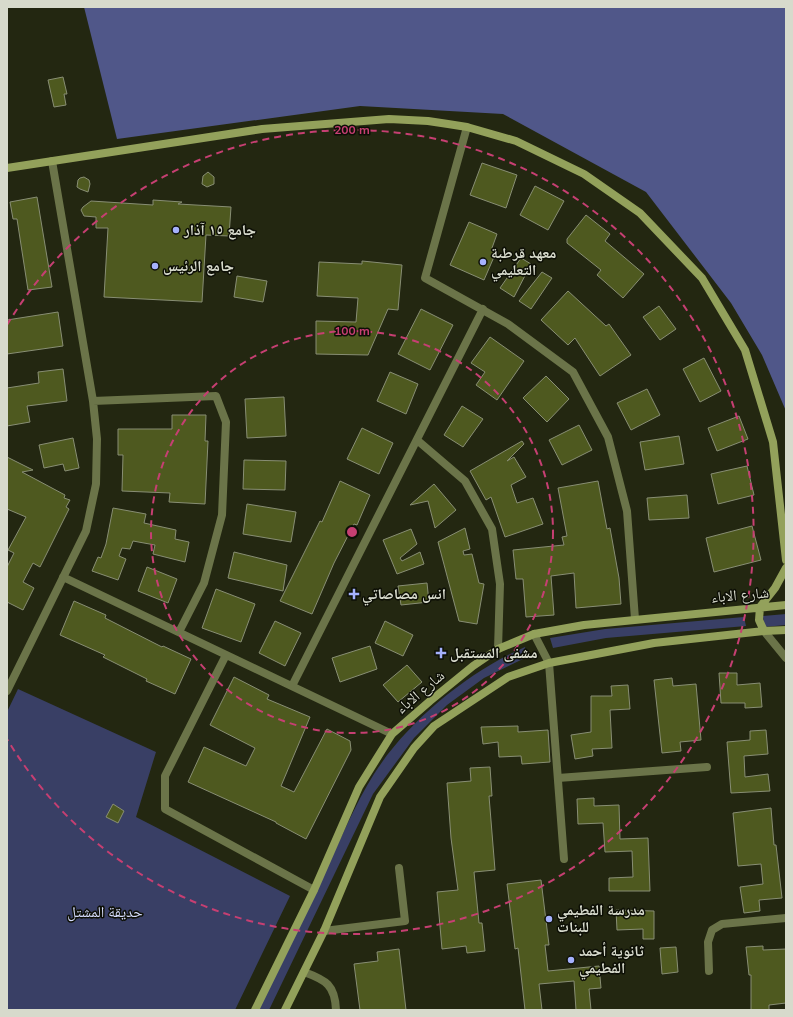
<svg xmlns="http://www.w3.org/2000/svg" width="793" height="1017" viewBox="0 0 793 1017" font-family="Mulish,'Noto Naskh Arabic',sans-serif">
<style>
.green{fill:#393f65}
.forest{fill:#505789}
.building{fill:#4e591f;stroke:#888e74}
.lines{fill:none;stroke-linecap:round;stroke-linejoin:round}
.street{stroke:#6b7449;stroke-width:8}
.secondary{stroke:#93a15b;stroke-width:8}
.ring{fill:none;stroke:#c63f72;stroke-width:2;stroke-dasharray:7 5}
.poi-dot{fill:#a5b1fc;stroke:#0d0f06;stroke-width:1.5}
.labels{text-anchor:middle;stroke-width:3;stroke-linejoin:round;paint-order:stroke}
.poi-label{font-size:15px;font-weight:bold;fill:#d7dacc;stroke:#0d0f06;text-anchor:start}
.street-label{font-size:15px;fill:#d7dacc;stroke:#0d0f06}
.park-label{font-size:15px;fill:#d7ddfd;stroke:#0d0f06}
.centre{fill:#c63f72;stroke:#0d0f06;stroke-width:2}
.ring-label{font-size:12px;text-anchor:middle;font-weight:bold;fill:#c63f72;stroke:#0d0f06;stroke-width:3;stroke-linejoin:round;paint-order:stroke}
</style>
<rect width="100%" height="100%" fill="#232711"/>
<path class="green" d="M786 614V625L764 627 763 616Z
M744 617 746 626 606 638 553 648 550 638 605 629Z
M525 647 527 657 484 678 447 705 414 738 373 794 269 1010H257C280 964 303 918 325 871 341 839 355 804 374 774 408 721 468 672 525 647Z
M18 689 156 752 136 817 290 896 235 1010H7V712Z"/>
<path class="forest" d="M84 7H786V411L762 355 731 303 646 192 503 114 360 106 117 139Z"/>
<path class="building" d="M63 77 67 94H64L66 105 54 107 48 80Z
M482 163 517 175 506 208 470 195Z
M208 172 214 177V184L207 187 202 184 203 176Z
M84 177 89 180 90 184 88 192 80 189 77 187 78 180 80 178Z
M535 186 564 201 548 230 520 215Z
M37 197 52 287 28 290 17 219H13L10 202Z
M153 200 182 202 178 204 231 207 229 236 206 235 202 302 104 297 108 228H96V217L84 216 81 210 83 207 91 201 153 205Z
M586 215 610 234 605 241 644 274 623 298 597 275 601 270 567 243V239Z
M469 222 497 234 492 248 497 250 484 280 450 265Z
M521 258 531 264 514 297 500 288Z
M362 261 402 265 398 310 388 309 368 355 316 354V321L356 322 358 298 317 296 319 262 362 264Z
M542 272 552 278 531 309 519 301Z
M237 276 267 281 263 302 234 297Z
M568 291 606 326 609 324 631 355 600 376 575 338 568 345 541 320Z
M659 306 676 329 660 340 643 317Z
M421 309 453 325 430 370 398 354Z
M58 312 63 346 7 354V320Z
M490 337 524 361 497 400 476 385 485 372 471 363Z
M704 358 721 391 700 402 683 369Z
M63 369 67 401 27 406 30 422 7 426V388L39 383 38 372Z
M390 372 418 384 406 414 377 401Z
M546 376 569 399 547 422 523 398Z
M647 389 660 415 631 430 617 403Z
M284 397 286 436 247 438 245 399Z
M462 406 483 419 463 447 444 435Z
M172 415H206L205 441H208L205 504 169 502 170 493 122 491 123 455H118V429H172Z
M739 416 748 439 717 451 708 428Z
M579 425 592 450 562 465 549 440Z
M362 428 393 443 379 474 347 459Z
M679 436 684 464 645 470 640 442Z
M73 438 79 468 65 471 63 464 44 468 39 445Z
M522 441 524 444 507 461 514 457 526 477 511 485 517 503 533 498 543 524 505 537 491 497 486 500 470 471Z
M7 457 33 470 22 472 65 495 64 498 70 500 66 507 69 509 40 567 33 563 23 582 34 588 23 610 7 602V567L14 553 8 550 26 517 7 509Z
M244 460 286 461 285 490 243 489Z
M747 466 754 495 718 504 711 474Z
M340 481 370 495 357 525 354 524 334 563 312 614 280 601 320 521 322 522Z
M598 481 607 529 610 528 619 578 621 604 576 608 574 573 551 576 554 615 526 617 523 579H516L513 550 564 545 562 537 567 536 558 488Z
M434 484 456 510 435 528 428 501 410 505Z
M687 495 689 518 649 520 647 498Z
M247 504 296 512 291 542 243 534Z
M113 508 146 514 144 523 176 530 175 539 189 542 185 562 153 554 155 545 133 541 130 549 122 548 119 556 126 559 118 580 92 571 98 557 101 558 106 544Z
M752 526 761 560 714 572 706 538Z
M465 528 470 549 463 551 464 555 472 554 479 583 484 584 477 624 459 621 438 542Z
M411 529 417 544 400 558 402 561 420 552 424 564 397 574 383 540Z
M234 552 287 565 283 591 228 578Z
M147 567 177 579 168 603 138 591Z
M427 583 429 602 401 605 398 586Z
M216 589 255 604 241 642 202 628Z
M74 601 106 615 105 618 162 647 163 646 191 659 175 694 146 681 147 679 103 657 105 655 60 635Z
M275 621 301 633 285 666 259 653Z
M385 621 413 635 403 656 375 643Z
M370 646 377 669 340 682 332 658Z
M407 665 422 682 398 702 383 685Z
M719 673H737V685L760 683 762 707 745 708V703H721Z
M234 677 269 695 267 699 310 717 281 786 294 792 327 729 350 741 351 750 306 839 276 823V822L188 782 204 747 246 766 255 748 210 725Z
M672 678 673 686 696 684 701 740 680 742 681 751 662 753 654 680Z
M628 685 630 709 610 710 612 748 592 749 593 756 575 759 571 735 591 732V696H612L611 686Z
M518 726V732L548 730 550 762 522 764 521 756 499 757 498 742 483 744 481 727Z
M766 730 768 754 744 756 745 777 768 774 770 791 731 793 727 742 750 740V731Z
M490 767 492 796H489L495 870 474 872 479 923H482L485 951 467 953 466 946 442 949 437 892 458 890 451 838 447 783 471 781 470 768Z
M594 798V806L619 805 620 839 648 838 650 891H609V878L633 877 632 851 605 852 603 823 578 824 577 799Z
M113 804 124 811 118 823 106 817Z
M771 808 774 845H776L782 898 759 900 760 911 744 913 740 887 763 884 761 864 738 866 733 813Z
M541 880 549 945H545L548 971 599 966 601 988 589 989 591 1010H576L574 981 539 984 542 1010H525L518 948 515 949 507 884Z
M616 910 654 911V939H643V929L617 930Z
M763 946V950L786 949V1003L769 1005V1010H751V975H749L746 947Z
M676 947 678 972 662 974 660 948Z
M399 949 406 1010H360L354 964 378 961 377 952Z"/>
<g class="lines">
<path class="street" d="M467 127 425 278 508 324 573 372 608 437 627 511 635 619
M93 401 216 396 226 422 222 515 204 583 179 632
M417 440 465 481 492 529 500 584 498 649
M63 577 392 734
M764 631 786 658
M534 634 549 663 564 859
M226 655 165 776V809L314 890
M292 686 483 309
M7 691 86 531 96 484 97 439 93 401 52 161
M558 778 707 767
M324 931 405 921 399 868
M709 971 708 942 712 930 722 924 786 918
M304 972C326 980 335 985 336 1010"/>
<path class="secondary" d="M7 168 262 129 389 119 428 121 448 124 467 127 516 141 584 174 640 213 702 278 745 350 773 442 786 560
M764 631 759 620 760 607 775 588 786 568
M255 1010 314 890 359 787 392 734 430 701 473 666 498 649 534 634 584 625 786 605
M285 1010 324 931 380 797 414 748 434 726 508 677 549 663 654 643 764 631 786 630"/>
</g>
<g class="ring">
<circle cx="352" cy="532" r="201"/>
<path d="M7 325A402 402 0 1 1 7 739"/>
</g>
<g class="poi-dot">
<circle cx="176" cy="230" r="4"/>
<circle cx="483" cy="262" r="4"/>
<circle cx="155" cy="266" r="4"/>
<path d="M352 588h4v4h4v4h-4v4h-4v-4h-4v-4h4z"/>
<path d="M439 647h4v4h4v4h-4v4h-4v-4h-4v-4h4z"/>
<circle cx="549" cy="919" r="4"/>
<circle cx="571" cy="960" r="4"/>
</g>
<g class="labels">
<g class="poi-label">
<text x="184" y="235">جامع ١٥ آذار</text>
<text x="491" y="258">معهد قرطبة<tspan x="491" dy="17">التعليمي</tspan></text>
<text x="163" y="271">جامع الرئيس</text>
<text x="362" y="599">انس مصاصاتي</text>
<text x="450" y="658">مشفى المستقبل</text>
<text x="557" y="915">مدرسة الفطيمي<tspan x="557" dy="17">للبنات</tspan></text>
<text x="579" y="956">ثانوية أحمد<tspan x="579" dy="17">الفطيمي</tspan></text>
</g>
<g class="street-label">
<text transform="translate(740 595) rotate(-5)" y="5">شارع الاباء</text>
<text transform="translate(420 692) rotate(-40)" y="5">شارع الاباء</text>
</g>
<g class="park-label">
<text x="105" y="917">حديقة المشتل</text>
</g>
</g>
<circle cx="352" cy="532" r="6" class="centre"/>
<g class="ring-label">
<text x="352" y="134">200 m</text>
<text x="352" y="335">100 m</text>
</g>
<rect width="793" height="1017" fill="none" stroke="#d7dacc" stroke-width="16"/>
</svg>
